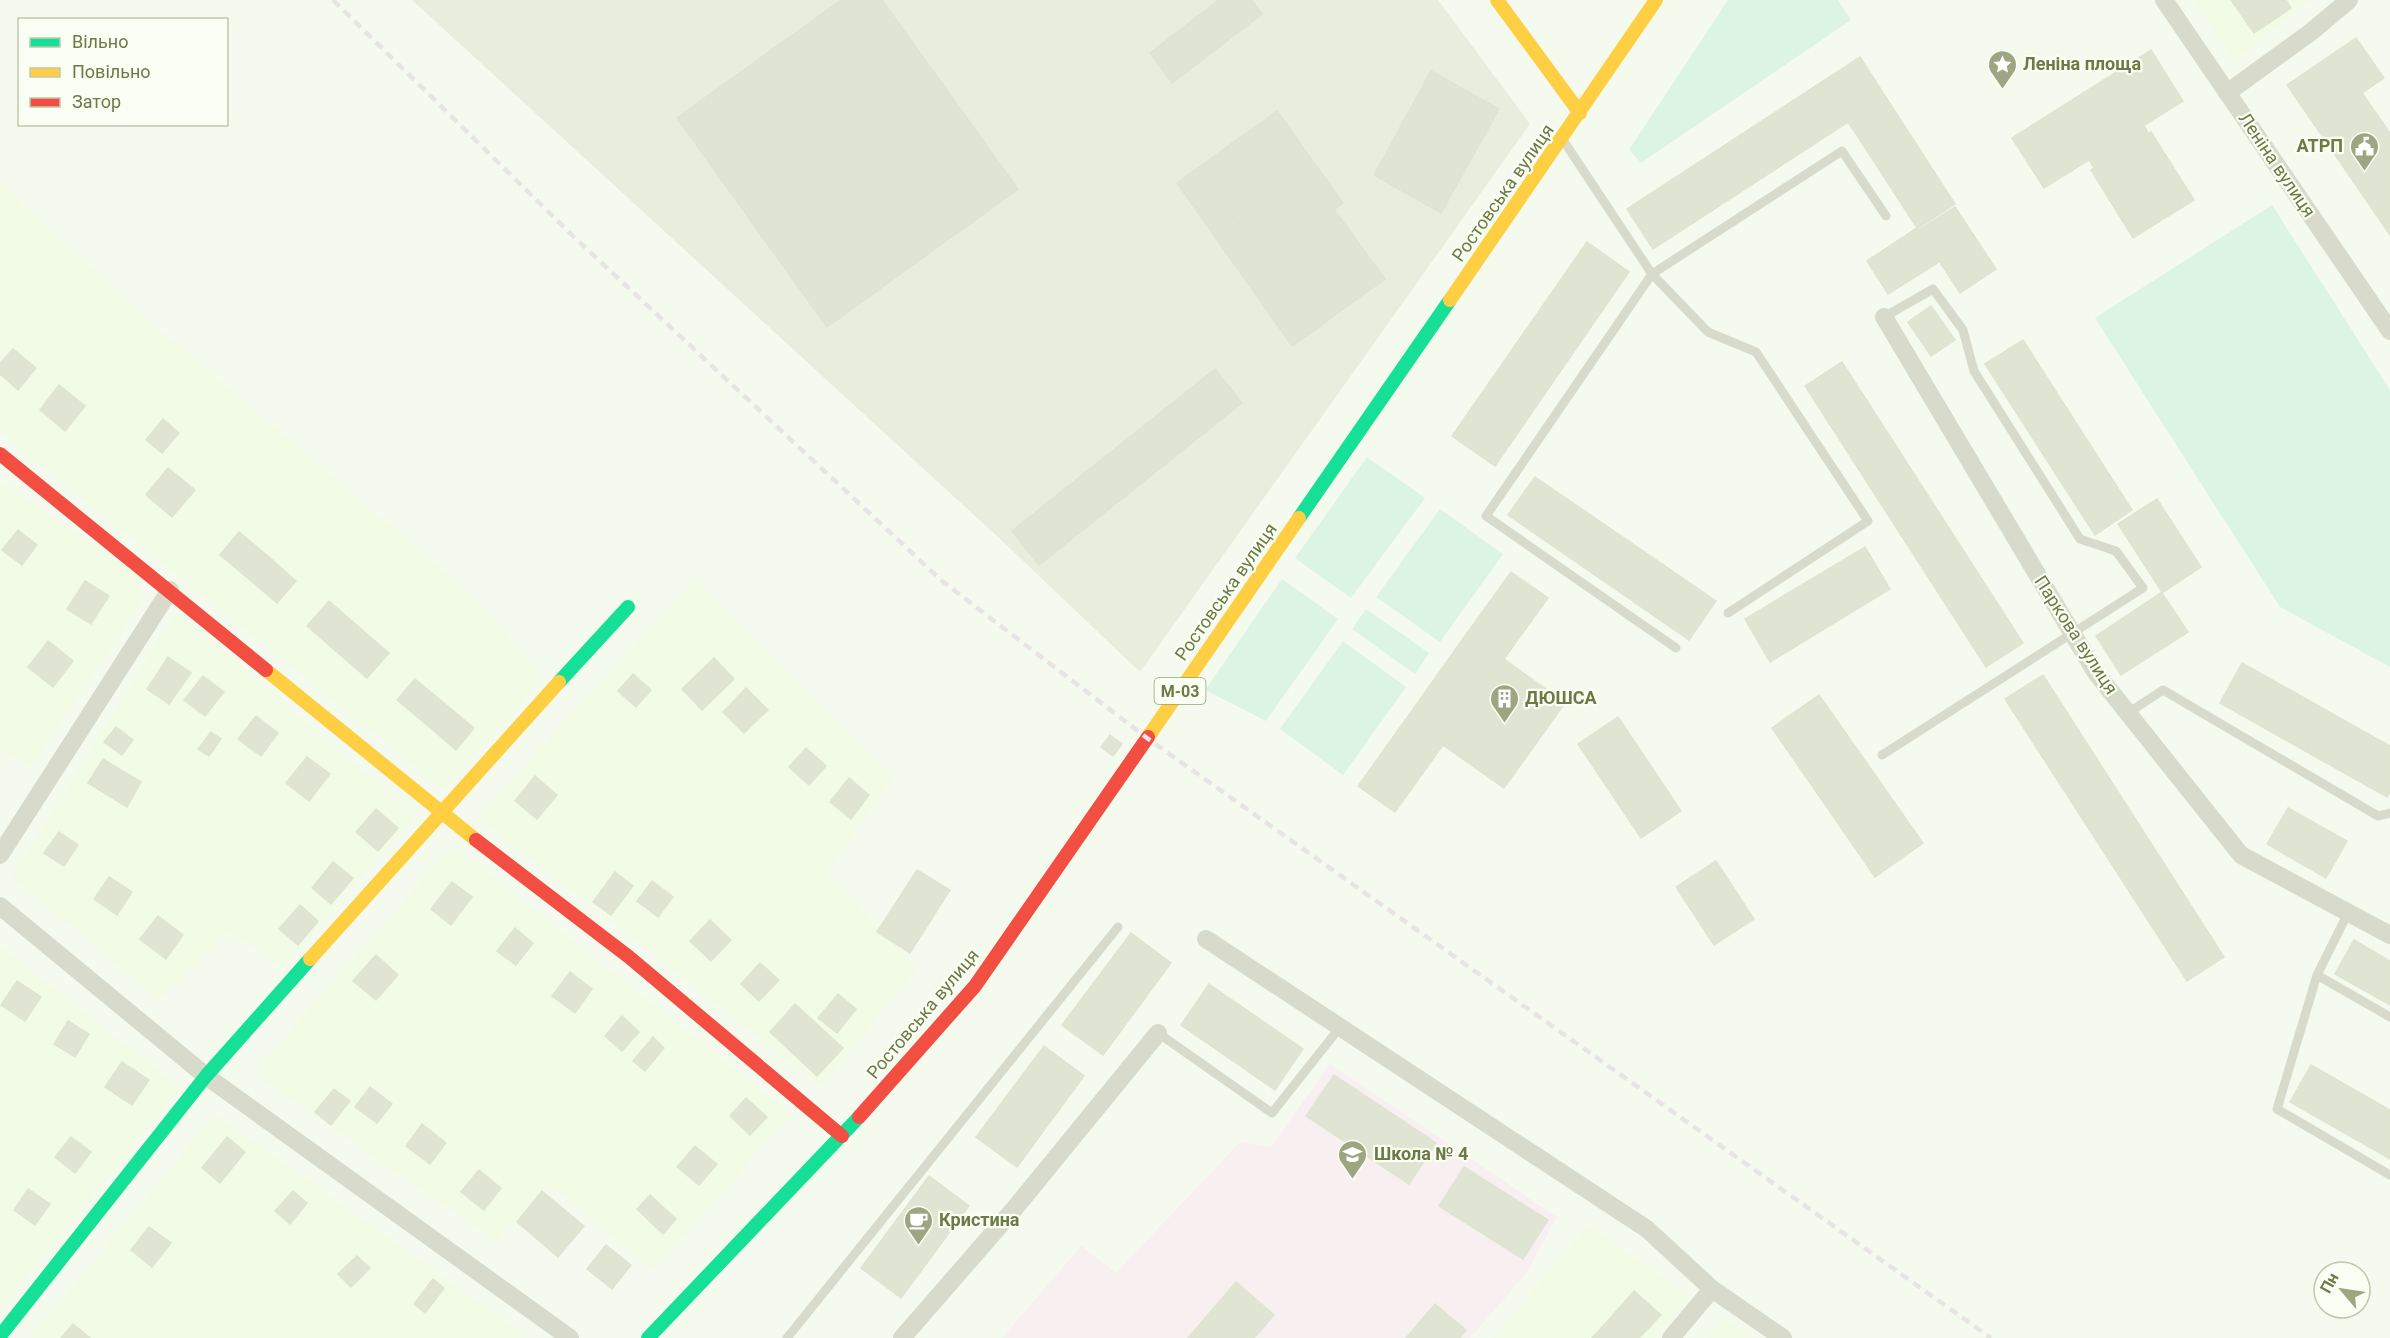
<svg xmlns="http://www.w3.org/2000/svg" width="2390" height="1338" viewBox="0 0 2390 1338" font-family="Roboto,sans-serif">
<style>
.residential{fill:#f2fbe6}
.industrial{fill:#e8edde}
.education{fill:#f8eff0}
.green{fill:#dbf4e3}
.building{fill:#dfe5d2;stroke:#dee4d0;stroke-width:1.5}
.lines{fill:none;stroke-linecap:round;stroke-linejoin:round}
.lane{stroke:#d8dbcc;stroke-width:9}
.street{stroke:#d8dbcc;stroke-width:18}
.fast{stroke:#16e098;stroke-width:14}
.slow{stroke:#ffcf43;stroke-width:14}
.jam{stroke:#f24e42;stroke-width:14}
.rail{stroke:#e8e4e5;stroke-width:4.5;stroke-dasharray:9 6;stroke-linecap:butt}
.labels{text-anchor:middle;stroke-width:4.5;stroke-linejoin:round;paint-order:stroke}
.shield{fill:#f9fff3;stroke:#97a17a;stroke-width:1.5}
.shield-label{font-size:16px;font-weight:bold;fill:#6d7946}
.poi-label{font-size:18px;font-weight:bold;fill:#6d7946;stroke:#f9fff3;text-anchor:start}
.street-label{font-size:18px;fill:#6d7946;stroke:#f9fff3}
</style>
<rect width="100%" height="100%" fill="#f5faef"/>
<path class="residential" d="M2194 0H2312L2233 61Z
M0 182 29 212 173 341 478 600 544 679 443 790 0 432Z
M0 482 137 573 144 600 31 768 0 748Z
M696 579 894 775 827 872 918 969 821 1086 477 817Z
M177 611 416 816 283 968 229 931 159 1000 12 877Z
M453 845 792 1115 653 1270 551 1185 496 1241 265 1082 262 1069 266 1059Z
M0 946 181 1088 0 1310Z
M216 1114 529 1338H30Z
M1589 1225 1689 1297 1654 1338H1493Z
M1723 1318 1754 1338H1706Z"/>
<path class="industrial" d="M412 0H1438L1530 124 1140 672 998 537Z"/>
<path class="education" d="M1330 1064 1557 1217 1527 1272 1470 1338H1002L1081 1246 1116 1273 1240 1142 1271 1147Z"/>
<path class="green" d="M1728 0H1838L1851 20 1641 163 1629 150Z
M2272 205 2390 390V667L2280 607 2095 318Z
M1367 457 1425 498 1351 598 1295 558Z
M1440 509 1503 554 1440 642 1376 597Z
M1282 579 1338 619 1266 721 1205 690Z
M1366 609 1429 653 1415 674 1352 629Z
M1343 641 1406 687 1343 775 1280 729Z"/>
<path class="building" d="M841 0H882L1018 189 827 327 677 118Z
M1219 0H1251L1262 14 1172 83 1150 53Z
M2231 0H2286L2291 8 2254 33Z
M2356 38 2384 78 2362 93 2390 133V235L2287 85Z
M2151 50 2183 101 2044 188 2012 138Z
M1860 57 1900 119 1862 143 1848 122 1653 249 1627 209Z
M1431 71 1499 109 1441 213 1374 175Z
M1277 111 1343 203 1311 226 1244 135Z
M1900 119 1955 204 1917 229 1939 262 1888 294 1867 261 1917 228 1862 143Z
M2144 125 2148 133 2094 168 2089 160Z
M2151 132 2194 200 2133 238 2091 170Z
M1244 135 1311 226 1334 209 1385 279 1347 306 1231 144Z
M1231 144 1347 306 1315 330 1198 168Z
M1199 167 1315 330 1292 346 1177 183Z
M1955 207 1996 269 1960 293 1919 230Z
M1587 242 1629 272 1495 466 1452 436Z
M1931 306 1955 340 1931 356 1908 322Z
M2023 340 2132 510 2095 535 1985 364Z
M13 349 36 368 18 390 0 374V363Z
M1842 362 2023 643 1986 667 1805 386Z
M1215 369 1242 403 1039 565 1012 531Z
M59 385 85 406 65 431 40 410Z
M163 419 179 433 162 453 146 440Z
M168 468 195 490 172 517 146 495Z
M1535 477 1716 601 1689 640 1508 515Z
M2157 499 2201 567 2162 593 2188 632 2121 675 2096 636 2162 592 2118 524Z
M18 530 37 545 22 565 2 550Z
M239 532 269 557 250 580 220 555Z
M1865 547 1890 589 1770 662 1745 619Z
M269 557 296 581 277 603 250 580Z
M1511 572 1548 598 1504 659 1467 633Z
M85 581 109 596 91 624 67 609Z
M329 601 360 628 338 653 307 626Z
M360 628 389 653 367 678 338 653Z
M1467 633 1504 659 1443 745 1406 719Z
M48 641 73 661 53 687 28 667Z
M168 657 191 673 169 704 147 689Z
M714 658 734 679 702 710 682 689Z
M1504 659 1565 703 1504 788 1443 745Z
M2242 663 2390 746V792L2387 797 2220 703Z
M633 674 651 690 636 707 618 691Z
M2043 675 2224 957 2187 981 2005 699Z
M203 676 224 692 205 716 184 700Z
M415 679 444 703 427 725 397 700Z
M746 688 768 710 744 733 723 712Z
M1819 695 1923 843 1875 877 1772 728Z
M444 703 474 728 456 750 427 725Z
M256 716 278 733 261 756 238 739Z
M1618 717 1681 811 1641 838 1578 744Z
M1406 719 1443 745 1395 812 1358 786Z
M116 727 133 740 122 755 104 742Z
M211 732 221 739 209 756 198 749Z
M1110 735 1122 744 1113 756 1101 747Z
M806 748 826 766 809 785 789 767Z
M307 757 330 774 309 801 286 783Z
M103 759 141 782 127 807 88 783Z
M535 776 557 795 537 819 515 801Z
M849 778 869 795 851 819 830 802Z
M2288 808 2347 841 2326 878 2267 844Z
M376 809 398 828 378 851 356 832Z
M59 832 78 845 64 866 44 853Z
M1716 861 1754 919 1714 945 1676 887Z
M333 862 353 878 331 904 312 888Z
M917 870 950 890 910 953 877 932Z
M615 872 633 886 611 915 593 902Z
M109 877 132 892 117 915 94 899Z
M652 881 673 897 658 917 637 901Z
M452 882 472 897 451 925 431 909Z
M300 905 318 921 298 945 279 929Z
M158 916 183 935 166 959 140 939Z
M710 920 731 940 711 961 690 941Z
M515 928 533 943 516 965 497 951Z
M1131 933 1171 963 1103 1055 1062 1025Z
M2354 940 2390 961V1005L2335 974Z
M376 955 398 975 376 1000 353 981Z
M760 963 779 980 759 1001 741 984Z
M570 972 592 989 575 1013 552 996Z
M17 981 41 997 25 1021 1 1005Z
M1209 984 1303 1049 1275 1090 1181 1025Z
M838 994 856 1009 837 1033 818 1018Z
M795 1004 843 1048 817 1076 770 1032Z
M622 1016 639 1032 622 1051 605 1036Z
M68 1021 89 1034 75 1057 54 1044Z
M653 1037 664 1048 645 1071 633 1061Z
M1044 1046 1084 1076 1017 1167 976 1137Z
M122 1062 149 1080 132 1105 105 1087Z
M2311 1065 2390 1110V1159L2290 1102Z
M1334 1075 1436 1143 1409 1184 1306 1116Z
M370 1087 392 1104 377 1123 355 1107Z
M334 1089 350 1101 331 1125 315 1112Z
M746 1098 767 1117 750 1135 730 1116Z
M422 1124 446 1143 430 1164 406 1146Z
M71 1137 91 1152 75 1173 55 1157Z
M227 1137 245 1152 220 1183 202 1168Z
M695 1146 717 1164 699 1185 677 1167Z
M1464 1167 1548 1220 1523 1259 1439 1206Z
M479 1170 501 1188 484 1210 461 1192Z
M929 1176 969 1206 901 1298 861 1268Z
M28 1189 50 1204 35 1225 14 1210Z
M293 1191 307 1203 290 1224 275 1211Z
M542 1191 584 1226 558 1257 517 1222Z
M650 1195 676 1219 663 1234 637 1209Z
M149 1227 171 1243 152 1267 131 1250Z
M606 1245 631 1265 612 1289 587 1269Z
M357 1256 370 1268 351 1287 338 1274Z
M433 1279 444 1288 425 1313 414 1304Z
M1236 1282 1274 1315 1254 1338H1188Z
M1634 1291 1661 1315 1639 1338 1613 1315Z
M1435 1304 1466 1330 1460 1338H1406Z
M1613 1315 1638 1338H1592Z
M73 1324 90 1338H61Z"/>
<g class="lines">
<path class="lane" d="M1565 143 1652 274 1486 516 1676 648
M1728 613 1868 521 1756 352 1708 332 1652 274 1842 151 1886 216
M2128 713 2163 690 2378 816 2390 813
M1882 755 2143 588 2116 551 2080 539 1974 371 1963 330 1933 289 1884 317
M2348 913 2317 975 2390 1017
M2317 975 2277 1109 2390 1175
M1158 1033 1272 1113 1341 1026
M787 1338 1118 927"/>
<path class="street" d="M2164 0 2390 331
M2227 93 2311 32 2349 0
M1884 317 2096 673 2241 855 2390 935
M0 855 170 590
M0 906 206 1076 570 1338
M1206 939 1647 1229 1712 1289 1671 1338
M1712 1289 1783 1338
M902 1338 1015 1208 1158 1033"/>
<path class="fast" d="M1299 518 1450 300
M559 682 628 607
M0 1336 206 1076 310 959
M648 1338 859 1117"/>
<path class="slow" d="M1497 0 1580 113
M1450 300 1656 0
M266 670 476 840
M1148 737 1299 518
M310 959 559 682"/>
<path class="jam" d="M0 454 266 670
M476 840 629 957 842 1136
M859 1117 975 986 1148 737"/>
<path class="rail" d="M333 0 574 237 942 581 1147 738 1991 1338"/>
</g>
<defs>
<symbol id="sight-pin" viewBox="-11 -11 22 30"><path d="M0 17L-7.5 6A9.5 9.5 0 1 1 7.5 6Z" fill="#9da681" stroke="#f9fff3"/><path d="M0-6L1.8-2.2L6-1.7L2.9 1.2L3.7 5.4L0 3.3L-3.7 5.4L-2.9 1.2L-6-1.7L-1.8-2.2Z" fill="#fff"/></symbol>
<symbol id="civic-pin" viewBox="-11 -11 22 30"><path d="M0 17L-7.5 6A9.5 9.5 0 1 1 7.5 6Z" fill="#9da681" stroke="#f9fff3"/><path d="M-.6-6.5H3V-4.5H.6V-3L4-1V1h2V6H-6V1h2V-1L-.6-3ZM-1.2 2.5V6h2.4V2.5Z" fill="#fff"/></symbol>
<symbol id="building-pin" viewBox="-11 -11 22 30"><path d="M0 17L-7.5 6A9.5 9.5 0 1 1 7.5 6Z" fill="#9da681" stroke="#f9fff3"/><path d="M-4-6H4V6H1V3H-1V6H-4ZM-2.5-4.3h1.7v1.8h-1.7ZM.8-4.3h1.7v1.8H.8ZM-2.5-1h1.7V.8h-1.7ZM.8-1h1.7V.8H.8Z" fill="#fff"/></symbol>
<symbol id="school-pin" viewBox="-11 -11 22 30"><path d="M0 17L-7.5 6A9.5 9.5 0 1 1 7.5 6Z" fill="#9da681" stroke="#f9fff3"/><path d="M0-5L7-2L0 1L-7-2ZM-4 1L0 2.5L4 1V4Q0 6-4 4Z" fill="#fff"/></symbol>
<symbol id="cafe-pin" viewBox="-11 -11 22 30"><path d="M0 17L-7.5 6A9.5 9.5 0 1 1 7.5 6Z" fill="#9da681" stroke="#f9fff3"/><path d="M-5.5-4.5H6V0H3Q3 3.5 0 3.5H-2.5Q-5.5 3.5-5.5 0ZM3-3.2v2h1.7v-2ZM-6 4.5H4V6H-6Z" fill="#fff"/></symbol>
</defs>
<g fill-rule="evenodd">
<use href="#sight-pin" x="1986" y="48" width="33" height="45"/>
<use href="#civic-pin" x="2348" y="130" width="33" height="45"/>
<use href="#building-pin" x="1488" y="682" width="33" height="45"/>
<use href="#school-pin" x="1336" y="1138" width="33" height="45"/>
<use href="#cafe-pin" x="902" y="1204" width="33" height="45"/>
</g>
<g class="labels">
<rect class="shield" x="1154.5" y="678" width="51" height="26" rx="4.5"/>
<g class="shield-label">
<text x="1180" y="697">М-03</text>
</g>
<g class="poi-label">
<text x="2023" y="70">Леніна площа</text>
<text x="2343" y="152" text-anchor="end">АТРП</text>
<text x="1525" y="704">ДЮШСА</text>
<text x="1374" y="1160">Школа № 4</text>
<text x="939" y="1226">Кристина</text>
</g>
<g class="street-label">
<text transform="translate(2277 165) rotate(56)" y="6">Леніна вулиця</text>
<text transform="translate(1503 193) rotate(-55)" y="6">Ростовська вулиця</text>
<text transform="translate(1226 592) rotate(-55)" y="6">Ростовська вулиця</text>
<text transform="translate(2076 635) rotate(57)" y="6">Паркова вулиця</text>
<text transform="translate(923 1014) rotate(-50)" y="6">Ростовська вулиця</text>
</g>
</g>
<rect x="18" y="18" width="210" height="108" fill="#f9fff3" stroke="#c1c9ae" stroke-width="1.5"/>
<rect x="30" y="38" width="30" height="9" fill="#16e098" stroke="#c1c9ae" stroke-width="1.5"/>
<text x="72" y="48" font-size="18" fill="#6d7946">Вільно</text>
<rect x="30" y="68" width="30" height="9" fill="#ffcf43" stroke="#c1c9ae" stroke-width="1.5"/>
<text x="72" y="78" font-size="18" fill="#6d7946">Повільно</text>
<rect x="30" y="98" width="30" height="9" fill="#f24e42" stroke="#c1c9ae" stroke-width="1.5"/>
<text x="72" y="108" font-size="18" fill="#6d7946">Затор</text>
<g transform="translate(2342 1290) rotate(299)"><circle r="28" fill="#f9fff3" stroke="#c1c9ae" stroke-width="1.5"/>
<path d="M0-4.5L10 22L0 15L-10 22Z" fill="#9da681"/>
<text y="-9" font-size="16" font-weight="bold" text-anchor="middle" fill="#6d7946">Пн</text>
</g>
</svg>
